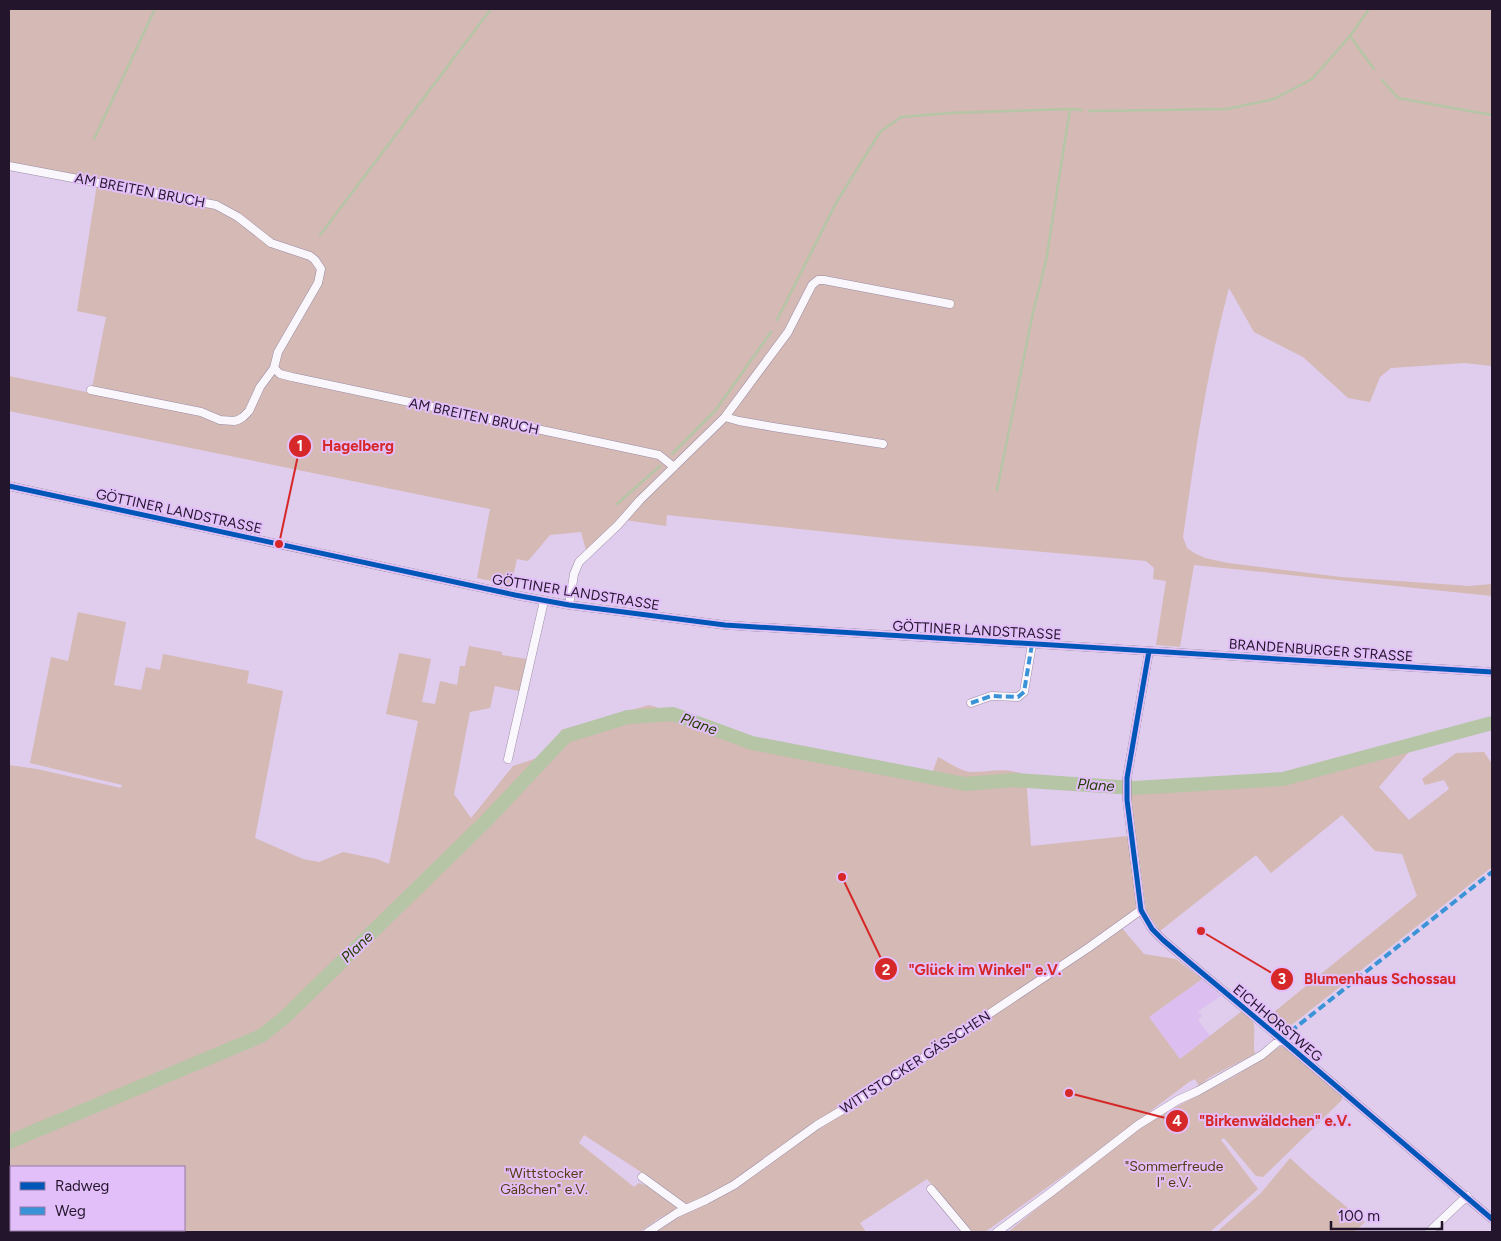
<svg xmlns="http://www.w3.org/2000/svg" width="1501" height="1241" viewBox="0 0 1501 1241" font-family="Figtree,sans-serif">
<style>
.built{fill:#dcbef0}
.green{fill:#d4b9b4;fill-rule:evenodd}
.lines{fill:none;stroke-linecap:round;stroke-linejoin:round}
.stream{stroke:#b5c5a6;stroke-width:2.5}
.river{stroke:#b5c5a6;stroke-width:14}
.minor-casing{stroke:#9b8ca5;stroke-width:9}
.minor{stroke:#faf7fc;stroke-width:8}
.quiet{stroke:#3b93d7;stroke-width:4;stroke-dasharray:8 4;stroke-linecap:butt}
.cycleway-casing{stroke:#e3bffa;stroke-width:8}
.cycleway{stroke:#0057b8;stroke-width:5}
.labels{text-anchor:middle;stroke-width:4;stroke-linejoin:round;paint-order:stroke}
.street-label{font-size:14px;fill:#23152b;stroke:#e3bffa}
.park-label{font-size:14px;fill:#593b11;stroke:#e3bffa}
.water-label{font-size:15px;font-style:italic;fill:#244000;stroke:#e3bffa}
.leader{fill:none;stroke:#d62828;stroke-width:2}
.callout-dot{fill:#d62828;stroke:#e3bffa;stroke-width:2}
.mark-label{font-size:15px;text-anchor:middle;font-weight:bold;fill:#fff}
.callout-label{font-size:15px;text-anchor:middle;font-weight:bold;fill:#d62828;stroke:#e3bffa;stroke-width:4;stroke-linejoin:round;paint-order:stroke}
</style>
<rect width="100%" height="100%" fill="#e0cced"/>
<path class="built" d="M1202 979 1221 996 1198 1011 1202 1016 1198 1020 1210 1036 1180 1059 1149 1017Z"/>
<path class="green" d="M9 9H1492V366L1464 363 1391 368 1380 377 1370 402 1348 398 1303 357 1254 332 1229 288C1207 370 1195 453 1183 537L1187 548 1194 553 1205 558 1228 563 1341 577 1469 586 1492 584V596L1194 565 1180 647 1156 645 1166 581 1153 579 1154 568 1146 561 895 539 667 515 666 526 618 519 586 550 581 532 550 535 528 561 517 559 511 585 477 578 490 509 9 411V376L91 393 106 317 77 311 97 184 138 187 9 162Z
M78 612 126 622 114 685 141 690 146 667 160 670 163 654 249 671 247 683 283 691 255 838 303 859 319 862 343 852 377 859 389 864 418 721 386 714 399 653 431 659 422 702 435 704 440 681 457 685 460 666H465L469 646 502 652V655L527 659 519 691 495 686 490 708 470 712 454 794 471 818 513 766 543 756 563 737 561 730 649 705 687 716 730 732 760 740 839 758 932 774 938 757C946 761 962 772 971 772 990 772 1009 766 1026 776L1031 846 1127 836 1138 908 1085 947 922 1053 869 1091 732 1182 707 1197 690 1205 684 1204 638 1170 584 1135 579 1143 634 1187 639 1183 647 1186 676 1207V1210L658 1219 640 1232H9V1143L261 1037 285 1018 260 1036 9 1141V765L37 769 121 788 122 785 30 763 51 657 68 661ZM11 1167H184V1230H11Z
M1420 739 1379 787 1409 820 1449 789 1444 780 1425 785 1422 779 1456 753 1484 752 1492 764V867L1280 1034 1263 1021 1417 896 1402 854 1375 851 1342 815 1271 873 1256 855 1160 931 1146 911 1130 790V785L1283 778Z
M1122 928 1144 954 1176 959 1202 979 1149 1017 1180 1059 1242 1011C1245 1014 1250 1017 1252 1020 1257 1027 1252 1044 1255 1054L1210 1077 1199 1086 1195 1079 1189 1082 1088 1158 985 1232H972L927 1179 860 1223 866 1232H655L818 1128Z
M1281 1046 1286 1048 1342 1094V1100L1263 1177 1256 1176 1224 1138 1221 1140 1258 1189 1210 1232H1008L1133 1131 1157 1117 1235 1076Z
M1290 1158 1315 1181 1365 1222 1354 1232H1217L1261 1193Z"/>
<g class="lines">
<path class="stream" d="M1369 9 1350 36 1374 69
M1382 80 1398 98 1492 115
M1089 111 1227 109 1274 99 1312 79 1350 36
M94 139 155 9
M320 235 491 9
M777 320 836 203 880 132 901 117 949 113 1070 109 1082 110
M672 454 715 411 771 332
M997 490 1032 317 1046 261 1070 109
M617 504 660 466"/>
<path class="river" d="M9 1142 261 1036 284 1018 486 821 566 736 628 717 673 714 752 743 965 784 1014 780 1134 788 1283 779 1492 723"/>
<defs>
<path id="minor" d="M9 166 216 205 238 217 271 243 310 256 315 260 321 269 318 283 278 352 274 368 260 387 249 411 243 417 238 420 234 421 220 420 201 412 91 390
M274 368 280 374 292 377 659 455 674 467
M725 417 739 421 773 427 883 444
M9 486 515 595 569 605 725 625 1492 672
M569 605 574 574 579 562 618 525 640 500 725 417 788 332 812 285 818 280H824L950 304
M1149 651 1127 778V800L1141 910 1152 929 1163 940 1189 962 1281 1039 1492 1219
M971 703 991 696 1018 697 1024 692 1032 644
M508 759 544 601
M642 1177 686 1209
M931 1189 967 1232
M648 1232 677 1213 706 1200 734 1185 817 1125 861 1099 944 1044 1088 948 1141 910
M997 1232 1050 1193 1138 1125 1178 1100 1198 1091 1262 1055 1281 1039
M1429 1232 1467 1196"/>
</defs>
<use href="#minor" class="minor-casing"/>
<use href="#minor" class="minor"/>
<path class="quiet" d="M971 703 991 696 1018 697 1024 692 1032 644
M1281 1039 1492 872"/>
<defs>
<path id="cycleway" d="M9 486 515 595 569 605 725 625 1492 672
M1149 651 1127 778V800L1141 910 1152 929 1163 940 1189 962 1281 1039 1492 1219"/>
</defs>
<use href="#cycleway" class="cycleway-casing"/>
<use href="#cycleway" class="cycleway"/>
</g>
<g class="labels">
<g class="street-label">
<text transform="translate(140 190) rotate(11)" y="5">AM BREITEN BRUCH</text>
<text transform="translate(474 416) rotate(12)" y="5">AM BREITEN BRUCH</text>
<text transform="translate(179 511) rotate(12)" y="5">GÖTTINER LANDSTRASSE</text>
<text transform="translate(576 592) rotate(9)" y="5">GÖTTINER LANDSTRASSE</text>
<text transform="translate(977 630) rotate(3)" y="5">GÖTTINER LANDSTRASSE</text>
<text transform="translate(1321 650) rotate(4)" y="5">BRANDENBURGER STRASSE</text>
<text transform="translate(1278 1023) rotate(40)" y="5">EICHHORSTWEG</text>
<text transform="translate(915 1062) rotate(-33)" y="5">WITTSTOCKER GÄSSCHEN</text>
</g>
<g class="park-label">
<text x="1174" y="1171">"Sommerfreude<tspan x="1174" dy="16">I" e.V.</tspan></text>
<text x="544" y="1178">"Wittstocker<tspan x="544" dy="16">Gäßchen" e.V.</tspan></text>
</g>
<g class="water-label">
<text transform="translate(699 724) rotate(20)" y="5">Plane</text>
<text transform="translate(1096 785) rotate(4)" y="5">Plane</text>
<text transform="translate(357 947) rotate(-44)" y="5">Plane</text>
</g>
</g>
<path class="leader" d="M279 544L300 446M842 877L886 969M1201 931L1282 979M1069 1093L1177 1121"/>
<g class="callout-dot">
<circle cx="279" cy="544" r="5"/>
<circle cx="842" cy="877" r="5"/>
<circle cx="1201" cy="931" r="5"/>
<circle cx="1069" cy="1093" r="5"/>
<circle cx="300" cy="446" r="12"/>
<circle cx="886" cy="969" r="12"/>
<circle cx="1282" cy="979" r="12"/>
<circle cx="1177" cy="1121" r="12"/>
</g>
<g class="mark-label">
<text x="300" y="451">1</text>
<text x="886" y="975">2</text>
<text x="1282" y="984">3</text>
<text x="1177" y="1126">4</text>
</g>
<g class="callout-label">
<text x="358" y="451">Hagelberg</text>
<text x="985" y="975">"Glück im Winkel" e.V.</text>
<text x="1380" y="984">Blumenhaus Schossau</text>
<text x="1275" y="1126">"Birkenwäldchen" e.V.</text>
</g>
<rect width="1501" height="1241" fill="none" stroke="#23152b" stroke-width="20"/>
<rect x="10" y="1166" width="175" height="65" fill="#e3bffa" stroke="#967ba7"/>
<rect x="20" y="1182" width="25" height="8" fill="#0057b8" stroke="#967ba7"/>
<text x="55" y="1191" font-size="15" fill="#23152b">Radweg</text>
<rect x="20" y="1207" width="25" height="8" fill="#3b93d7" stroke="#967ba7"/>
<text x="55" y="1216" font-size="15" fill="#23152b">Weg</text>
<path d="M1331 1221v8h111v-8" fill="none" stroke="#23152b" stroke-width="2.5"/>
<text x="1338" y="1221" font-size="15" fill="#23152b" stroke="#e3bffa" stroke-width="4" paint-order="stroke">100 m</text>
</svg>
